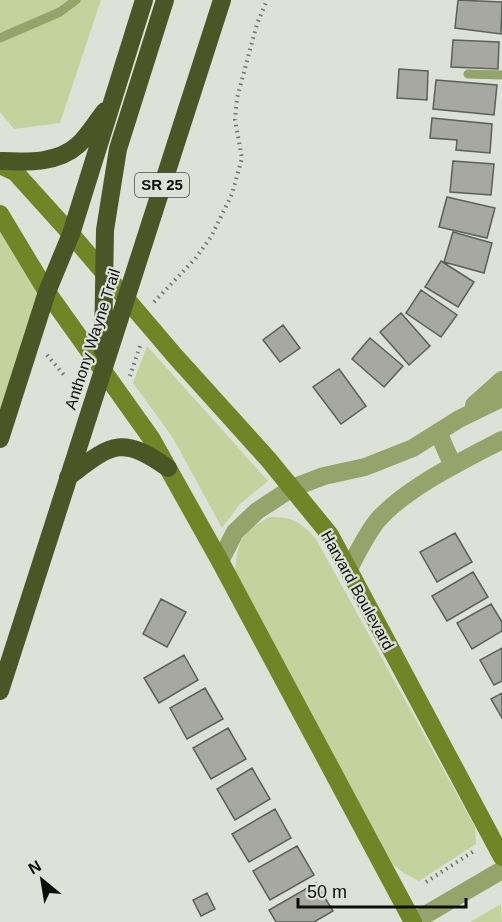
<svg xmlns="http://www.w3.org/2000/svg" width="502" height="922" viewBox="0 0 502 922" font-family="Helvetica,sans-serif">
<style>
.green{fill:#c4d39e}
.building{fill:#a7a9a1;stroke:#5d6058;stroke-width:1.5}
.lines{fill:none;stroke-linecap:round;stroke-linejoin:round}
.path{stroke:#72746e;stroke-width:4;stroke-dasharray:1.5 4.5;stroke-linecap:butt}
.lane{stroke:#94a46a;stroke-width:9}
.street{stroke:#94a46a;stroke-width:18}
.secondary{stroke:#708525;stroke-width:18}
.highway{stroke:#4a5626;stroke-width:18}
.labels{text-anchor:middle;stroke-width:4.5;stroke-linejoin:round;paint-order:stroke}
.shield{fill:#dee1d8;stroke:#4c4d48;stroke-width:1.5}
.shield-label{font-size:15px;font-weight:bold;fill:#0d0e0b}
.street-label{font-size:16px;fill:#0d0e0b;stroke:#dee1d8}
</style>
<rect width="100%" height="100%" fill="#dee1d8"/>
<path class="green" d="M0 0H101L60 123 14 129 0 112Z
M0 214 47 292 0 439Z
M147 346 268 481 240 504 222 528 173 438 133 383Z
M269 517C293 517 300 521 316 539L475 827 476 844 419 881 405 874 392 864 235 572C238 540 241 534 269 517Z
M501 904 502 922H470Z"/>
<path class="building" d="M458 0 502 2 501 34 455 28Z
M453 40 499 42 498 69 451 67Z
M399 69 428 71 427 100 397 98Z
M436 80 497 85 494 115 433 109Z
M432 118 492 124 490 153 456 150 457 140 430 138Z
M453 161 494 164 491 195 450 192Z
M447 197 495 208 487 238 439 227Z
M453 232 492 243 484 273 444 262Z
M441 261 474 282 458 307 425 287Z
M421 290 457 315 441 337 406 313Z
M401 313 430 346 409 365 380 332Z
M283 325 300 348 280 362 263 340Z
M370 338 403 366 384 387 352 359Z
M339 369 366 406 341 424 313 387Z
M455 533 472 562 437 582 420 552Z
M473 572 488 597 447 621 432 596Z
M161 599 186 612 167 647 143 634Z
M491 604 502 622V631L472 649 457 623Z
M502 648V681L494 685 480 660Z
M184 655 198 680 159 703 144 678Z
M205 688 223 719 187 739 170 708Z
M502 693V718L491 699Z
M228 728 246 759 211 779 193 748Z
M252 768 270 799 235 820 217 789Z
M275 809 291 838 249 862 232 834Z
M297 846 314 875 270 900 253 871Z
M316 883 333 911 314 922H276L269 910Z
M207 893 215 909 201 916 193 900Z"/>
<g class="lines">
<path class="path" d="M154 302 195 259 211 237 232 194 242 158 235 120 237 98 257 24 267 0
M47 355 64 375
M130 376 140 346
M426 882 474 851"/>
<path class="lane" d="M0 38 60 12 76 0
M468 74 502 75"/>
<path class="street" d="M474 405 502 380
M438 432 453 466
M220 561 235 532 257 511 292 488 324 476 365 467 413 448 459 419 502 398
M349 569C357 553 366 535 377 521 405 488 464 460 502 440
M413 922 502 870"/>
<path class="secondary" d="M0 165 15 172 71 234 175 356 268 459 330 535 502 857
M0 214 47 292 151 438 220 561 413 922"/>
<path class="highway" d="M0 161C26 162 57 164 78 145 88 136 96 122 105 111
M103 351 105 230 118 149 165 0
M0 439 47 292 71 234 144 0
M68 477C111 445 120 434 168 468
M0 691 222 0"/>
</g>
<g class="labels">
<rect class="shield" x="135" y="173" width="54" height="24" rx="4.5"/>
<g class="shield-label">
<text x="162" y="190">SR 25</text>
</g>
<g class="street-label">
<text transform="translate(92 339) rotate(-72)" y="6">Anthony Wayne Trail</text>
<text transform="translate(358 590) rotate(61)" y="6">Harvard Boulevard</text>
</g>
</g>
<g transform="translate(42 880) rotate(330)" stroke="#dee1d8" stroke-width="4.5" paint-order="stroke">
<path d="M0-4.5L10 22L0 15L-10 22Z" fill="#0d0e0b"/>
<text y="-9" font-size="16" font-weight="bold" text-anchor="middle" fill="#0d0e0b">N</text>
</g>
<path d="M298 898v9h168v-9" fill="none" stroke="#0d0e0b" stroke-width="3"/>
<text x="307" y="898" font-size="18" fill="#0d0e0b" stroke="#dee1d8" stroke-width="4.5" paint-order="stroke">50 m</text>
</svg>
